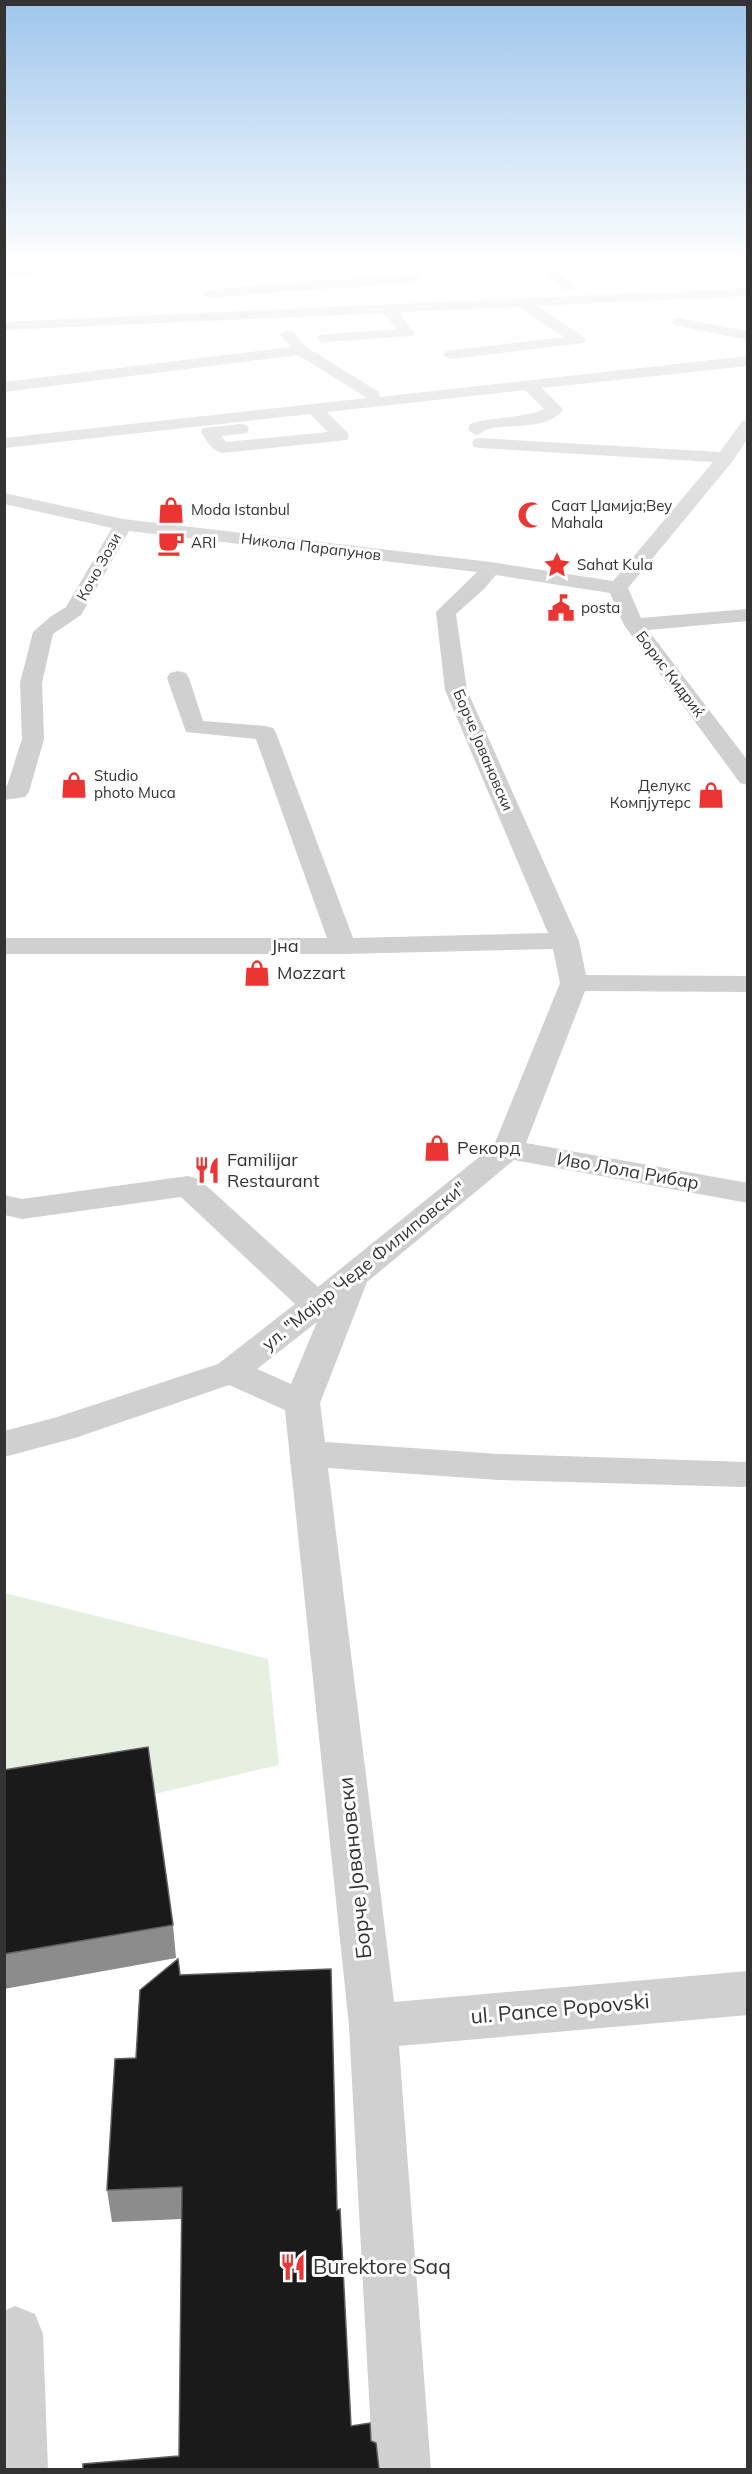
<svg xmlns="http://www.w3.org/2000/svg" width="752" height="2474" viewBox="0 0 752 2474" font-family="Mulish,sans-serif">
<style>
.green{fill:#e7efe1}
.lines{fill:none;stroke-linecap:round;stroke-linejoin:round}
.minor{fill:#d0d0d0;fill-rule:evenodd}
.wall{fill:#8c8c8c}
.building{fill:#1a1a1a;stroke:#5f5f5f;stroke-width:1.5}
.labels{text-anchor:middle;stroke-width:6;stroke-linejoin:round;paint-order:stroke}
.far-poi-label{font-size:15px;fill:#333;stroke:#fff;text-anchor:start}
.far-street-label{font-size:15px;fill:#333;stroke:#fff}
.street-label{font-size:18px;fill:#333;stroke:#fff}
.poi-label{font-size:18px;fill:#333;stroke:#fff;text-anchor:start}
.near-street-label{font-size:21px;fill:#333;stroke:#fff}
.near-poi-label{font-size:21px;fill:#333;stroke:#fff;text-anchor:start}
</style>
<rect width="100%" height="100%" fill="#fff"/>
<path class="green" d="M5 1593 268 1659 279 1765 13 1827 5 1826Z"/>
<g class="lines">
<path class="minor" d="M53 265H117L110 269 4 276V268Z
M535 265H550L577 287 575 290H565Z
M696 265H711L713 267 706 271Z
M413 275 418 276 420 279 418 282 208 298 201 294 208 290 292 282Z
M748 288V296L536 306 584 337 586 340 584 343 451 359 446 357 443 354 446 351 564 337 518 307 399 312 414 333 412 336 324 342 319 341 317 338 319 335 397 329 384 313 4 330V322Z
M679 318 748 331V340L674 325 672 322 674 319Z
M287 330 292 331 306 347 379 392 380 397 748 356V366L542 388 561 407 563 410C546 431 512 423 489 429 483 430 482 434 476 435L468 430 470 424C495 416 521 419 544 409L525 390 327 412 347 432 349 436 347 440 222 453C212 451 206 440 201 432L203 428 241 424 247 425 249 429 247 433 221 436 226 442 328 432 310 414 4 448V438L367 398 298 355 4 392V382L290 347 280 334Z
M748 420V438L732 462 628 588 641 618 748 609V621L648 630 748 761V785L740 783 624 625 610 593 496 575 484 589 456 614 467 690 579 941 586 975 748 976V992L585 991 526 1143 748 1183V1203L514 1160 367 1282 320 1403 325 1442 499 1454 748 1462V1486L743 1487 499 1480 328 1468 394 2002 748 1971V2015L399 2046 431 2470H373L349 2026 285 1410 229 1385 75 1438 4 1457V1431L54 1418 218 1364 295 1304 181 1197 22 1219 4 1215V1195L22 1199 188 1176 199 1179 318 1287 494 1145 560 983 553 949 343 954H4V938H327L256 739 186 732 167 678 170 673 178 671 186 673 189 678 203 721 265 726 273 728 276 733 353 938 548 933 445 690 436 612 477 572 129 531 81 615 53 634 42 683 44 739 29 792 25 797 4 800V786H7L22 739 20 683 33 632 50 617 66 607 112 528 4 504V493L123 519 491 562 613 581 713 462 480 448 474 447 472 443 474 439 480 438 720 452 742 421ZM317 1322 291 1384 257 1369Z
M15 2306 35 2314 43 2334 48 2470H4V2311Z"/>
</g>
<path class="wall" d="M4 1770 173 1925 176 1958 4 1989Z
M180 1975 337 2210 351 2426 371 2441 179 2456 182 2219 112 2222 107 2190 136 2058Z"/>
<path class="building" d="M148 1747 173 1925 4 1954V1770Z
M178 1959 180 1975 331 1969 337 2210 340 2209 351 2426 370 2423 371 2441 376 2443 379 2469H83V2464L179 2456 182 2187 107 2190 115 2059 136 2058 140 1990Z"/>
<linearGradient id="sky" x2="0" y2="1"><stop stop-color="#9dc5eb"/><stop offset="0.43" stop-color="#fff"/><stop offset="1" stop-color="#fff" stop-opacity="0"/></linearGradient>
<rect width="752" height="611" fill="url(#sky)"/>
<defs>
<symbol id="shop-bare" viewBox="-9 -9 18 18"><path d="M-5-2.5h2.3a2.7 3.5 0 0 1 5.4 0H5L5.5 6h-11ZM-1.5-2.5h3a1.5 2.3 0 0 0-3 0Z" fill="#eb3533" stroke="#fff" stroke-width="2.5" paint-order="stroke"/></symbol>
<symbol id="mosque-bare" viewBox="-9 -9 18 18"><path d="M3.5-4.9A6 6 0 1 0 3.5 4.9A5 5 0 1 1 3.5-4.9Z" fill="#eb3533" stroke="#fff" stroke-width="2.5" paint-order="stroke"/></symbol>
<symbol id="cafe-bare" viewBox="-9 -9 18 18"><path d="M-5.5-4.5H6V0H3Q3 3.5 0 3.5H-2.5Q-5.5 3.5-5.5 0ZM3-3.2v2h1.7v-2ZM-6 4.5H4V6H-6Z" fill="#eb3533" stroke="#fff" stroke-width="2.5" paint-order="stroke"/></symbol>
<symbol id="sight-bare" viewBox="-9 -9 18 18"><path d="M0-6L1.8-2.2L6-1.7L2.9 1.2L3.7 5.4L0 3.3L-3.7 5.4L-2.9 1.2L-6-1.7L-1.8-2.2Z" fill="#eb3533" stroke="#fff" stroke-width="2.5" paint-order="stroke"/></symbol>
<symbol id="civic-bare" viewBox="-9 -9 18 18"><path d="M-.6-6.5H3V-4.5H.6V-3L4-1V1h2V6H-6V1h2V-1L-.6-3ZM-1.2 2.5V6h2.4V2.5Z" fill="#eb3533" stroke="#fff" stroke-width="2.5" paint-order="stroke"/></symbol>
<symbol id="restaurant-bare" viewBox="-9 -9 18 18"><path d="M-5-6h1v4h1v-4h1v4h1v-4h1v5L-1.5 .5V6h-2V.5L-5-1ZM5-6V6H3V1.5H1.5Q1.5-4 5-6Z" fill="#eb3533" stroke="#fff" stroke-width="2.5" paint-order="stroke"/></symbol>
</defs>
<g fill-rule="evenodd">
<use href="#shop-bare" x="152" y="491" width="38" height="38"/>
<use href="#mosque-bare" x="512" y="496" width="38" height="38"/>
<use href="#cafe-bare" x="152" y="524" width="38" height="38"/>
<use href="#sight-bare" x="538" y="546" width="38" height="38"/>
<use href="#civic-bare" x="542" y="589" width="38" height="38"/>
<use href="#shop-bare" x="55" y="766" width="38" height="38"/>
<use href="#shop-bare" x="692" y="776" width="38" height="38"/>
<use href="#shop-bare" x="238" y="954" width="38" height="38"/>
<use href="#shop-bare" x="418" y="1129" width="38" height="38"/>
<use href="#restaurant-bare" x="188" y="1151" width="38" height="38"/>
<use href="#restaurant-bare" x="274" y="2248" width="38" height="38"/>
</g>
<g class="labels">
<g class="far-poi-label">
<text x="551" y="511">Саат Џамија;Bey<tspan x="551" dy="17">Mahala</tspan></text>
<text x="191" y="515">Moda Istanbul</text>
<text x="191" y="548">ARI</text>
<text x="577" y="570">Sahat Kula</text>
<text x="581" y="613">posta</text>
<text x="94" y="781">Studio<tspan x="94" dy="17">photo Muca</tspan></text>
<text x="691" y="791" text-anchor="end">Делукс<tspan x="691" dy="17">Компјутерс</tspan></text>
</g>
<g class="far-street-label">
<text transform="translate(311 547) rotate(7)" y="5">Никола Парапунов</text>
<text transform="translate(99 567) rotate(-61)" y="5">Кочо Зози</text>
<text transform="translate(670 674) rotate(53)" y="5">Борис Кидриќ</text>
<text transform="translate(483 750) rotate(67)" y="5">Борче Јовановски</text>
</g>
<g class="street-label">
<text x="285" y="952">Јна</text>
<text transform="translate(628 1171) rotate(10)" y="6">Иво Лола Рибар</text>
<text transform="translate(364 1266) rotate(-39)" y="6">ул. "Мајор Чеде Филиповски"</text>
</g>
<g class="poi-label">
<text x="277" y="979">Mozzart</text>
<text x="457" y="1154">Рекорд</text>
<text x="227" y="1166">Familijar<tspan x="227" dy="21">Restaurant</tspan></text>
</g>
<g class="near-street-label">
<text transform="translate(355 1868) rotate(-96)" y="7">Борче Јовановски</text>
<text transform="translate(560 2009) rotate(-5)" y="7">ul. Pance Popovski</text>
</g>
<g class="near-poi-label">
<text x="313" y="2274">Burektore Saq</text>
</g>
</g>
<rect width="752" height="2474" fill="none" stroke="#333333" stroke-width="12"/>
</svg>
